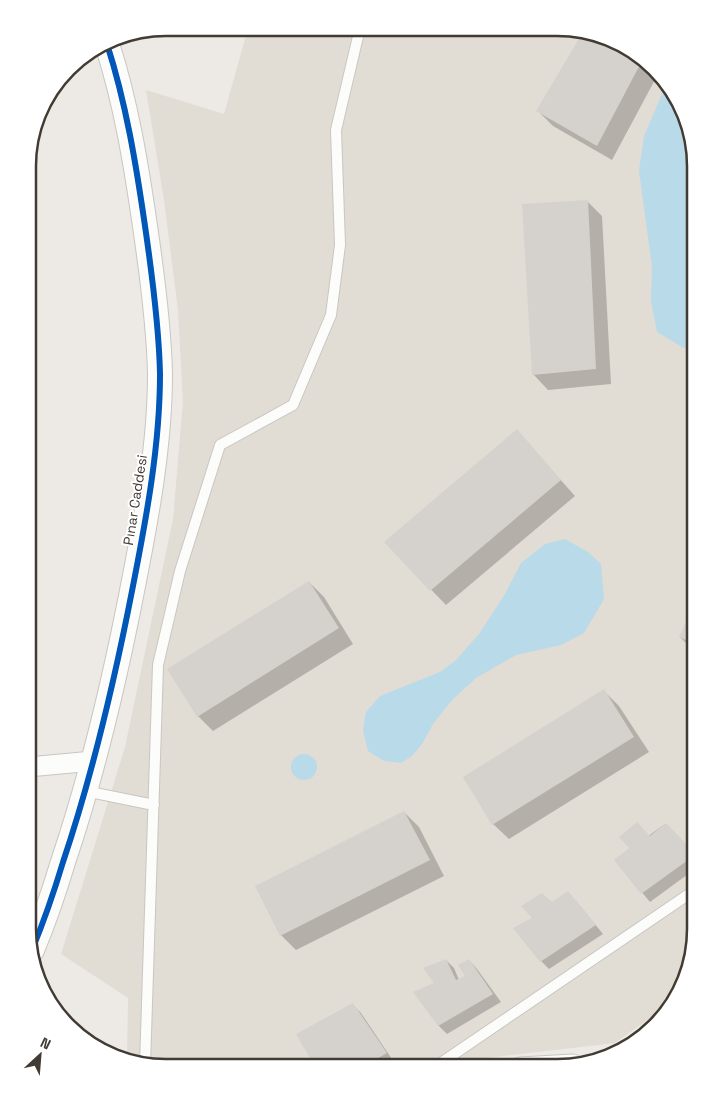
<svg xmlns="http://www.w3.org/2000/svg" width="723" height="1095" viewBox="0 0 723 1095" font-family="'Space Grotesk',sans-serif">
<style>
.residential{fill:#e1dcd4}
.water{fill:#b9dae9}
.shadow{fill:#0003}
.building{fill:#d5d2cd}
.lines{fill:none;stroke-linecap:round;stroke-linejoin:round}
.service-casing{stroke:#c9c6c2;stroke-width:12}
.minor-casing{stroke:#c9c6c2;stroke-width:21}
.tertiary-casing{stroke:#c9c6c2;stroke-width:26}
.service{stroke:#fcfcfb;stroke-width:10}
.minor{stroke:#fcfcfb;stroke-width:19}
.tertiary{stroke:#fcfcfb;stroke-width:24}
.cycleway-casing{stroke:#fff;stroke-width:9}
.cycleway{stroke:#0057b8;stroke-width:6}
.labels{text-anchor:middle;stroke-width:4;stroke-linejoin:round;paint-order:stroke}
.street-label{font-size:14px;fill:#423b34;stroke:#fff}
.rim{fill:none;stroke:#423b34;stroke-width:2.5}
</style>
<rect width="100%" height="100%" fill="#edeae6"/>
<path class="residential" d="M248 28 575 29 641 56 685 113 695 166V938L671 1003 615 1043 469 1060 462 1067 149 1066 127 1058 128 998 61 954 125 747 173 519 183 402 178 310 164 200 146 90 224 114Z"/>
<path class="water" d="M665 87 685 113 695 166V351L682 347 657 332 651 301 652 267 639 171 644 136Z
M565 539 588 552 601 564 604 599 584 633 561 645 516 655 476 678 452 700 433 724 422 744 412 756 401 763 384 761 368 751 363 730 366 712 380 696 440 672 455 661 479 634 505 594 521 563 545 544Z
M291 767a13 13 0 1 1 26 0a13 13 0 1 1-26 0Z"/>
<path class="shadow" d="M584 32 641 56 657 76 612 160 553 126 538 111Z
M587 201 602 216 611 384 548 390 533 374Z
M517 431 575 496 446 605 385 542Z
M309 582 324 597 353 644 213 731 198 716Z
M695 605V652L680 637Z
M604 691 619 706 649 752 509 839 493 824 464 778Z
M404 812 419 827 444 876 296 950 281 935Z
M665 824 695 855V869L650 902 615 860Z
M576 901 603 934 549 969 541 961 534 918 552 904Z
M446 960 454 968 459 980 467 977 469 960 477 969 501 1002 447 1034 438 1025 436 984Z
M353 1005 361 1013 394 1062 384 1067H317Z
M80 1036 97 1045 82 1039Z"/>
<path class="building" d="M583 32 641 56 643 59 597 146 536 111Z
M588 200 596 369 532 375 522 204Z
M517 429 561 480 430 591 384 542Z
M309 581 339 628 197 717 167 669Z
M695 602V644L679 637Z
M604 689 634 737 492 825 463 777Z
M404 811 430 860 280 936 255 886Z
M637 822 650 836 666 823 695 853V855L641 894 614 860 629 848 619 837Z
M568 891 596 925 540 962 513 928 532 918 521 906 542 893 552 902Z
M446 959 456 980 465 976 458 965 469 959 493 994 438 1026 413 992 434 983 423 968Z
M353 1003 387 1053 362 1067H315L296 1034Z"/>
<g class="lines">
<defs>
<path id="service" d="M85 791 154 805
M145 1065 158 665 180 571 220 445 293 405 331 315 340 245 336 130 360 28
M435 1067 695 890"/>
<path id="minor" d="M28 767 93 761
M520 1067 573 1064"/>
<path id="tertiary" d="M32 950C44 921 54 892 63 862 93 773 114 683 132 591 146 520 160 446 160 374 159 325 152 274 145 226 136 164 126 103 107 44"/>
</defs>
<use href="#service" class="service-casing"/>
<use href="#minor" class="minor-casing"/>
<use href="#tertiary" class="tertiary-casing"/>
<use href="#service" class="service"/>
<use href="#minor" class="minor"/>
<use href="#tertiary" class="tertiary"/>
<defs>
<path id="cycleway" d="M32 950C44 921 54 892 63 862 93 773 114 683 132 591 146 520 160 446 160 374 159 325 152 274 145 226 136 164 126 103 107 44"/>
</defs>
<use href="#cycleway" class="cycleway-casing"/>
<use href="#cycleway" class="cycleway"/>
</g>
<g class="labels">
<g class="street-label">
<text transform="translate(135 500) rotate(-81)" y="5">Pınar Caddesi</text>
</g>
</g>
<path d="M0 0H723V1095H0ZM166 36H557A130 130 0 0 1 687 166V929A130 130 0 0 1 557 1059H166A130 130 0 0 1 36 929V166A130 130 0 0 1 166 36Z" fill="#fff" fill-rule="evenodd"/>
<path class="rim" d="M166 36H557A130 130 0 0 1 687 166V929A130 130 0 0 1 557 1059H166A130 130 0 0 1 36 929V166A130 130 0 0 1 166 36Z"/>
<g transform="translate(40 1055) rotate(26)" stroke="#ffffff" stroke-width="4" paint-order="stroke">
<path d="M0-4L9 19L0 12L-9 19Z" fill="#423b34"/>
<text y="-8" font-size="14" font-weight="bold" text-anchor="middle" fill="#423b34">N</text>
</g>
</svg>
